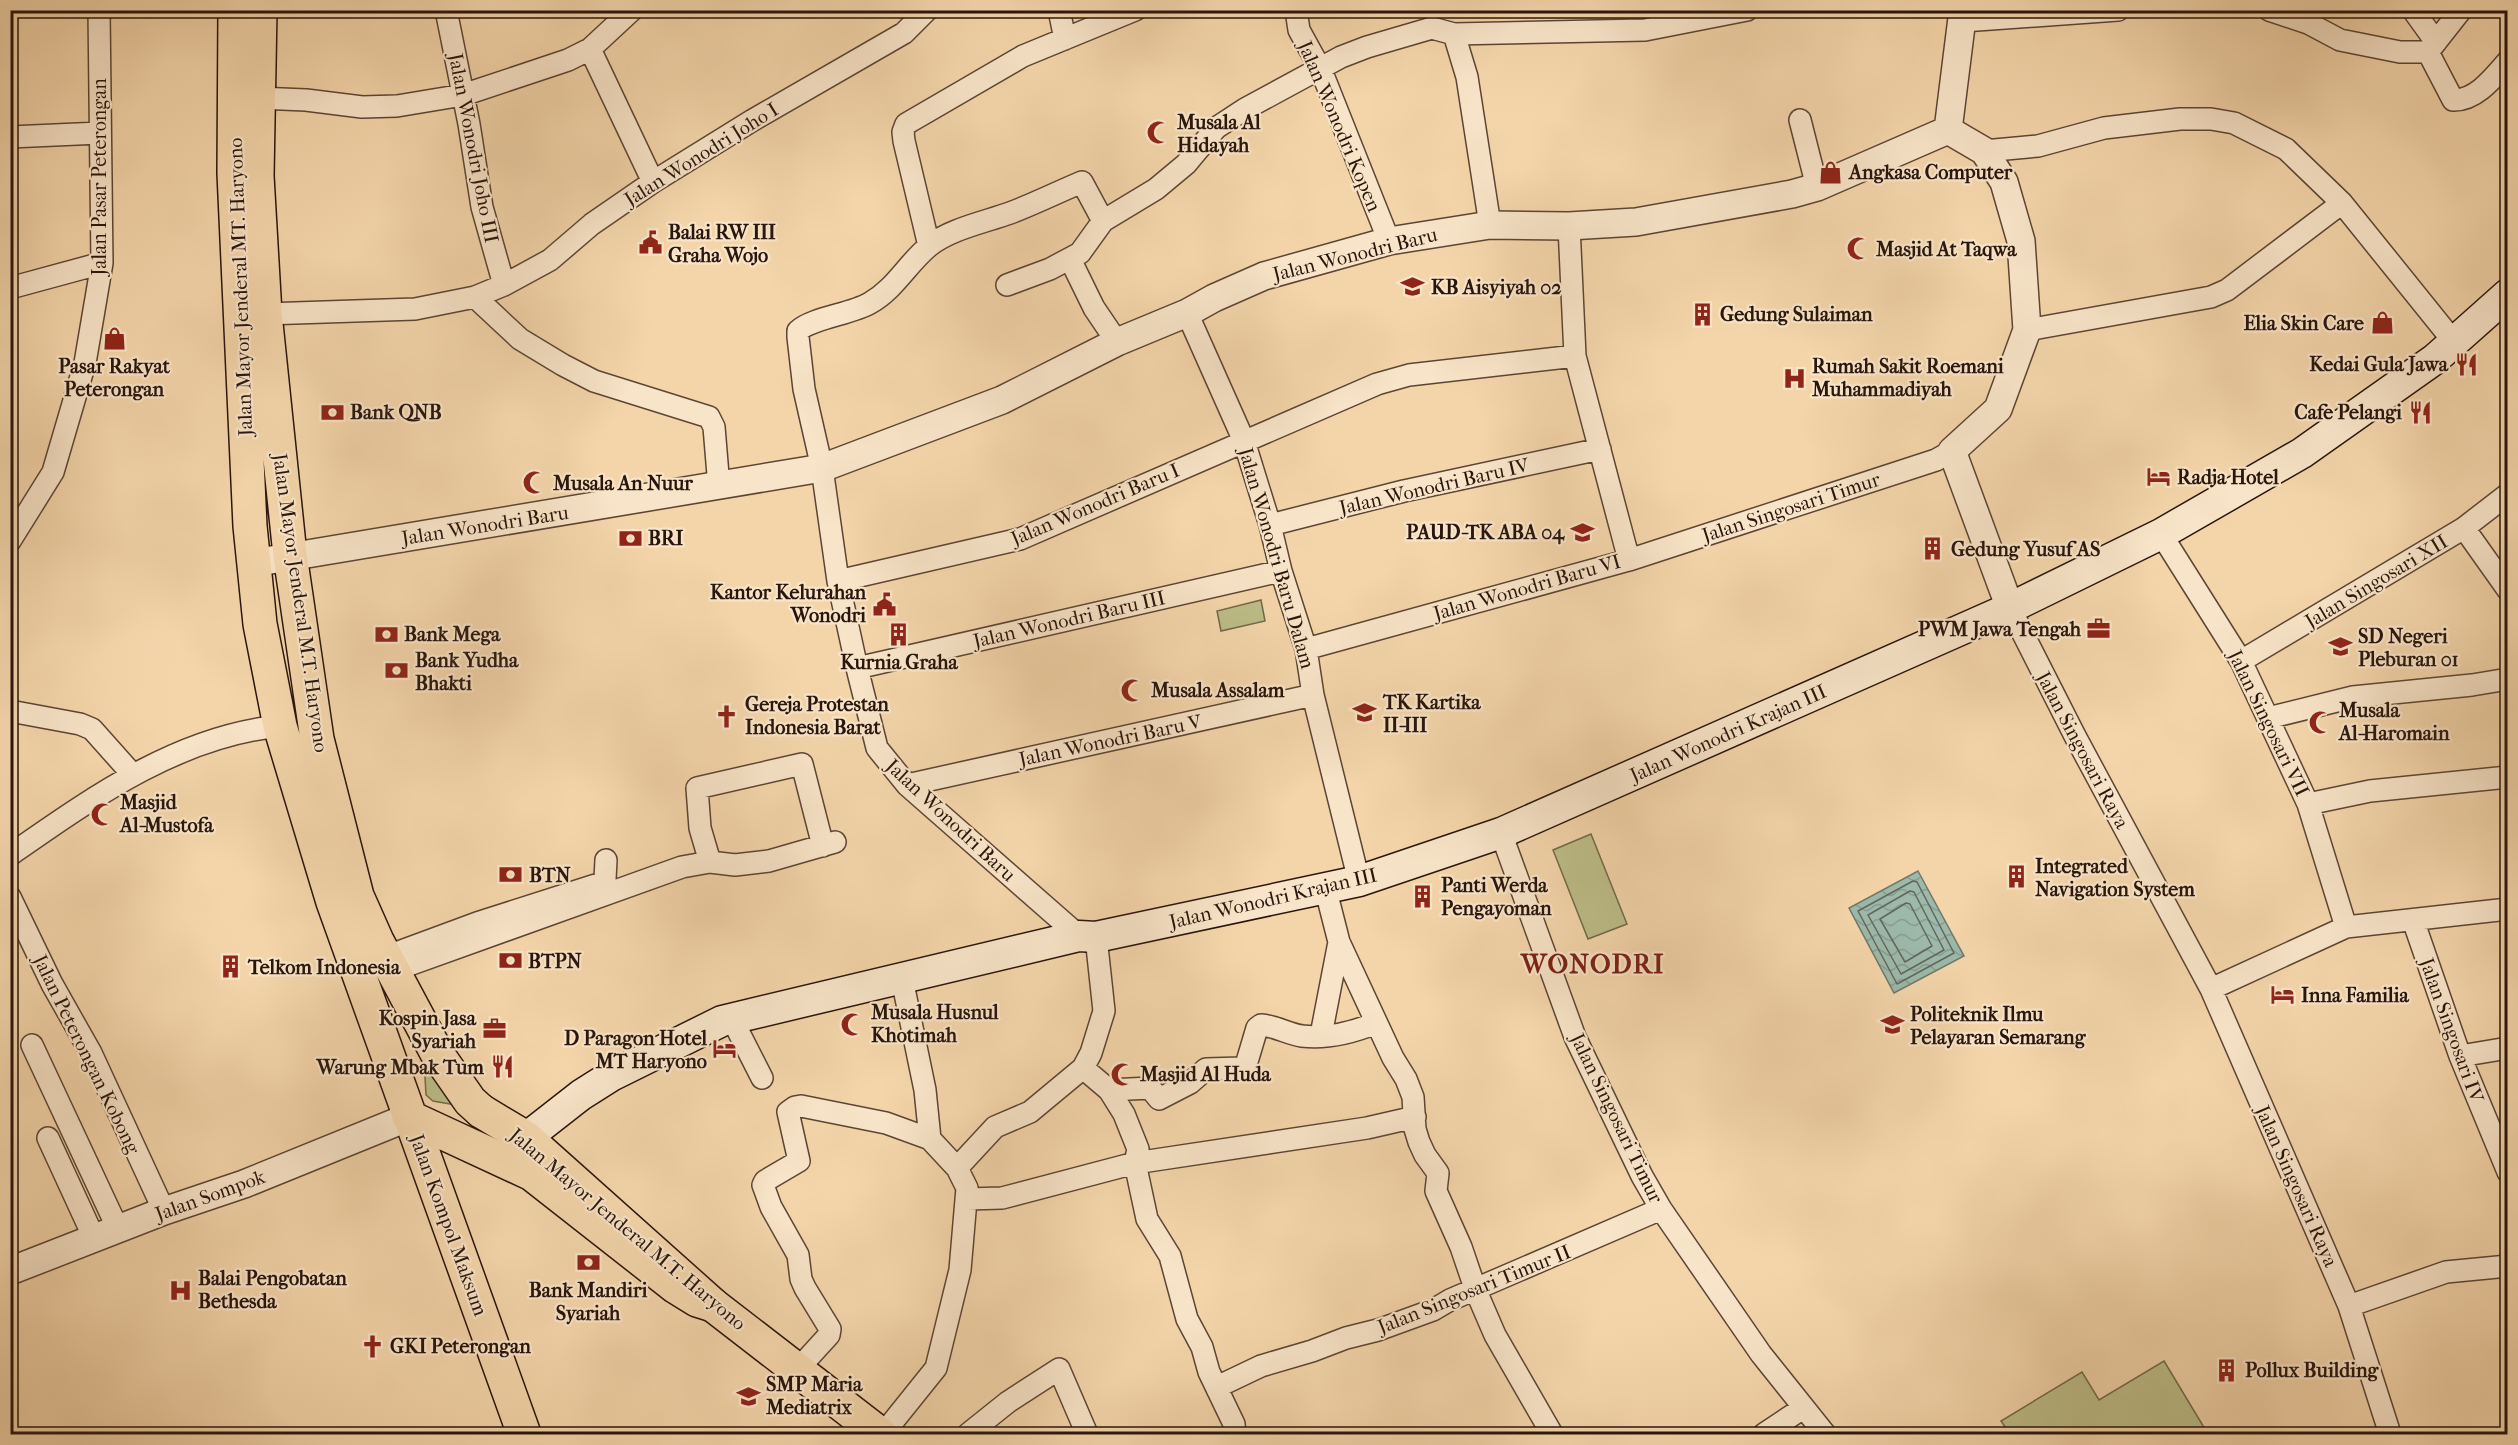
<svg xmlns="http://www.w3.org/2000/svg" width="2518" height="1445" viewBox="0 0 2518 1445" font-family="'IM FELL French Canon',serif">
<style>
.garden{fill:#bcbd87;stroke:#72694a;stroke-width:1.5}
.water{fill:url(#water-waves);stroke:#6e776b;stroke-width:1.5}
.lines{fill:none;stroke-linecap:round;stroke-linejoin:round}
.shore{stroke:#62675b;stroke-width:1.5}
.minor-casing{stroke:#5c4534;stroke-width:24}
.tertiary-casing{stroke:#5c4534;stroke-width:30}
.secondary-casing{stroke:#29150c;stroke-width:33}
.primary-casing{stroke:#29150c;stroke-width:36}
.trunk-casing{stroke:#29150c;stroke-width:36}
.minor{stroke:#f8e4c8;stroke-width:21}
.tertiary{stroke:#f8e4c8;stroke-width:27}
.secondary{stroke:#f8e4c8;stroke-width:30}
.primary{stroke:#f4d5aa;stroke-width:33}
.trunk{stroke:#f4d5aa;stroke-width:33}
.labels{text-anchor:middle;stroke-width:4.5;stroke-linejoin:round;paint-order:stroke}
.poi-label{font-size:20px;font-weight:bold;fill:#29150c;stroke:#f8e4c8;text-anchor:start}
.street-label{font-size:20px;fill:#29150c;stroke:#f8e4c8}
.district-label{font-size:26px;font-weight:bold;letter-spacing:1.5px;fill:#7a1f14;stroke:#f8e4c8}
</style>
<defs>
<pattern id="water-waves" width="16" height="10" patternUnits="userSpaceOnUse" patternTransform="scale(1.5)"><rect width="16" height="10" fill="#9cb9aa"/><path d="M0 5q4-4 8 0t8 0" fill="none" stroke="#869e91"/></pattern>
</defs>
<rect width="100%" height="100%" fill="#f4d5aa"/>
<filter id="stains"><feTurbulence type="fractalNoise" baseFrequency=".00333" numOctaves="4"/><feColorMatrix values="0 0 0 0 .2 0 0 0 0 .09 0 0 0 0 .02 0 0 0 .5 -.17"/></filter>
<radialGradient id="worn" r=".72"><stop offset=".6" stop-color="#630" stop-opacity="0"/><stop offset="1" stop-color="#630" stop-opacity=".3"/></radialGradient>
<path class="garden" d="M1261 600 1265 621 1221 631 1217 611Z
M1591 834 1627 924 1588 939 1553 850Z
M424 1059 461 1106 433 1101 426 1095Z
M2164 1361 2208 1434H2010L2001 1421 2082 1372 2099 1400Z"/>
<path class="water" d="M1918 871 1964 956 1894 993 1849 908Z"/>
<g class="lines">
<path class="shore" d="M1913 881 1917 882 1954 953 1897 984 1858 911Z
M1910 891 1914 892 1944 950 1901 974 1868 915Z
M1906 903 1910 904 1932 946 1905 962 1880 919Z"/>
<defs>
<path id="minor" d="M446 10 469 124 482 207 504 285
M1059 10 1065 39
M1296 10 1299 30 1321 70 1389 241
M2269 10 2308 23 2340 40 2400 52H2428L2461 10
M2413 10 2436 42
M1963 21 2118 10
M1454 34 1467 77 1490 225
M590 49 653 182
M2428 52 2453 100C2476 101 2494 77 2508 61
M258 98 306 100 362 107 397 106 463 95 568 60 590 49 632 10
M1800 120 1817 187
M10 137 100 133
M1984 151 2038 146 2104 128 2180 119H2211L2234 123 2286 149 2342 203 2454 342
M929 246 904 141 903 132 906 124 1023 56 1135 10
M1070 259 1094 308 1117 342
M1007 285 1050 269 1080 253 1103 221 1156 189 1186 164 1216 128 1245 109 1341 57 1367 47 1432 28 1454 34 1645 30 1747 10
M10 288 102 263
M475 297 520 339 563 365 594 381 709 417 714 427 719 487
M1187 313 1244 441 1270 525 1281 571 1306 649 1313 695 1359 881
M265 314 415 309 475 297 504 285 550 260 592 224 653 182 753 120 904 33 927 10
M2027 330 2211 297 2227 290 2342 203
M1270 525 1404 491 1600 449
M2464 528 2508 590
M2161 534 2241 661 2308 804 2346 927
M10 541 53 472 85 363 102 263 99 10
M1629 560 1936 460 1952 451
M838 581 1020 539 1377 384 1409 375 1575 356
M2010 608 2075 736 2211 989 2349 1306 2390 1434
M1306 649 1629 560 1575 356 1569 226
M2241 661 2464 528 2508 494
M857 668 1281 571
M10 711 80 724 92 729 133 775
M2268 718 2353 697 2472 685 2508 679
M907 785 1313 695
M2308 804 2370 791 2508 777
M1501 833 1575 1037 1642 1176 1661 1209 1761 1354 1825 1434
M10 855C92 798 178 736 280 726
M710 862 700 828 697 788 802 764 823 846
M1325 887 1339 942 1393 1058 1406 1079 1413 1097 1415 1129 1419 1142 1425 1155 1438 1173 1436 1191 1461 1247 1476 1291 1495 1335 1552 1434
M10 897 52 984 91 1053 164 1211
M2413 920 2460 1056 2508 1172
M1079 936 907 785 877 748 857 668 838 581 822 468 804 389 798 337V331C811 318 852 314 870 303 895 289 908 263 929 246 950 229 985 222 1010 213 1034 204 1058 192 1082 182L1103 221
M385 957 477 923 602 883 605 879 606 860
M392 971 682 867 710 862 735 865 769 861 835 842
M902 979 925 1090 930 1139
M2211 989 2346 927 2508 909
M732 1019 762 1078
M1321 1035 1339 942
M32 1045 118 1229
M2460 1056 2508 1048
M1083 1068 1109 1090 1150 1088 1159 1099 1190 1083 1206 1069 1242 1068 1246 1065 1257 1028 1261 1025C1276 1026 1288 1034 1302 1036 1327 1039 1354 1032 1376 1023
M1109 1090 1124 1114 1138 1149 1135 1163 1147 1219 1170 1256 1187 1319 1202 1347 1209 1372 1234 1424 1235 1434
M48 1138 94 1238
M957 1168 995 1127 1030 1112 1083 1068 1091 1053 1104 1011 1096 937
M967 1199 1002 1198 1135 1163 1367 1128 1415 1117
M2349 1306 2446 1272 2508 1266
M798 1369 829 1335 830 1329 805 1288 801 1279 798 1255 771 1207 763 1185 765 1181 799 1161 788 1112 795 1107 801 1106 886 1123 930 1139 957 1168 967 1188 960 1270 936 1368 883 1434
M1217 1387 1261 1366 1312 1351 1346 1338 1378 1330 1433 1310 1450 1300 1661 1209
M968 1434 1008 1402 1059 1369 1087 1434
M1764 1434 1803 1408"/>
<path id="tertiary" d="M1963 10 1948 130 1984 151 2004 182 2021 241 2027 330 1998 409 1952 451 2010 608
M253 563 822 468 1002 400 1117 342 1187 313 1214 298 1264 276 1389 241 1490 225 1569 226 1636 222 1792 194 1817 187 1948 130
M10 1271 164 1211 244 1184 409 1117"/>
<path id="secondary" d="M526 1138 581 1095 611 1076 722 1021 1079 936 1096 937 1359 881 1501 833 2010 608 2161 534 2302 453 2435 359 2508 294"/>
<path id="primary" d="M481 1111 526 1138 713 1305 880 1434"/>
<path id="trunk" d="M235 10 234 173 250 526 260 624 280 726 333 902 524 1434
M260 10 257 176 265 314 290 555 317 739 357 896 377 941 438 1055 470 1101 481 1111
M409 1117 532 1174 676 1287 697 1300 713 1305"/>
</defs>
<use href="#minor" class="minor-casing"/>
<use href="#tertiary" class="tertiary-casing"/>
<use href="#secondary" class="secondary-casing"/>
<use href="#primary" class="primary-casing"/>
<use href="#trunk" class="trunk-casing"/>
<use href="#minor" class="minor"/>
<use href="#tertiary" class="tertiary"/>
<use href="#secondary" class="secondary"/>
<use href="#primary" class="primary"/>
<use href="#trunk" class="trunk"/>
</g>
<defs>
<symbol id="mosque-bare" viewBox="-9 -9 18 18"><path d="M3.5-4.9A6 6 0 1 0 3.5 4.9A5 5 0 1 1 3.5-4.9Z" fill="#8f2418" stroke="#f8e4c8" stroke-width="2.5" paint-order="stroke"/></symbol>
<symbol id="shop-bare" viewBox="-9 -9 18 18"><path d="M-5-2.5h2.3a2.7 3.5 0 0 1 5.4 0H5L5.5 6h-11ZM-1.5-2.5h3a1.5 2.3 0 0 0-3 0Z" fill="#8f2418" stroke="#f8e4c8" stroke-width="2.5" paint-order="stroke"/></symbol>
<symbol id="civic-bare" viewBox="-9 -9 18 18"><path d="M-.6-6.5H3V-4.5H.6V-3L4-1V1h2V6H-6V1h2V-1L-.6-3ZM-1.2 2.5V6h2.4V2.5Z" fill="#8f2418" stroke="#f8e4c8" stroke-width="2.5" paint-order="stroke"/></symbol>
<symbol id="school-bare" viewBox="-9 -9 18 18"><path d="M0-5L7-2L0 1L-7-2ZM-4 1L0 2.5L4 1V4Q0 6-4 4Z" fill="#8f2418" stroke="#f8e4c8" stroke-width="2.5" paint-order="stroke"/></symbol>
<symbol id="building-bare" viewBox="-9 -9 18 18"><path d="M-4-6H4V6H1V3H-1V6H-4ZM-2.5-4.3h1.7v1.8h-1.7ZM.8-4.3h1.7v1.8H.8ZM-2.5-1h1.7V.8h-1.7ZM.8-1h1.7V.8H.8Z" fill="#8f2418" stroke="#f8e4c8" stroke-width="2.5" paint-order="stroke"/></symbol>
<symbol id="restaurant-bare" viewBox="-9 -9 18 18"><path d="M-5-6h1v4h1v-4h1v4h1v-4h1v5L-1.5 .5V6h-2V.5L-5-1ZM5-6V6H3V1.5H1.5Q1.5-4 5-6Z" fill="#8f2418" stroke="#f8e4c8" stroke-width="2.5" paint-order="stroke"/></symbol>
<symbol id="hospital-bare" viewBox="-9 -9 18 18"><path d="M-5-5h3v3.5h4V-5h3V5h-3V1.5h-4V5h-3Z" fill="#8f2418" stroke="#f8e4c8" stroke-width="2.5" paint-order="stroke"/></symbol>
<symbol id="bank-bare" viewBox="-9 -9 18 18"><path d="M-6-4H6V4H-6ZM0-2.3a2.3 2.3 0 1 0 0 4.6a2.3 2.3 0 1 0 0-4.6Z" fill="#8f2418" stroke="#f8e4c8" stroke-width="2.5" paint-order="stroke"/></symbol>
<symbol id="hotel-bare" viewBox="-9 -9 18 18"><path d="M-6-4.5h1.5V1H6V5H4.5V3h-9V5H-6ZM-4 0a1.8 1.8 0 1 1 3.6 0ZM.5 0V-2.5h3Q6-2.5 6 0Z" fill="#8f2418" stroke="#f8e4c8" stroke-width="2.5" paint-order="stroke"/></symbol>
<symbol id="office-bare" viewBox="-9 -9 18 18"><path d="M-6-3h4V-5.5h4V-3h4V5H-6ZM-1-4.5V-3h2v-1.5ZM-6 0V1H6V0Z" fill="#8f2418" stroke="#f8e4c8" stroke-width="2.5" paint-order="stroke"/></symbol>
<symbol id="church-bare" viewBox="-9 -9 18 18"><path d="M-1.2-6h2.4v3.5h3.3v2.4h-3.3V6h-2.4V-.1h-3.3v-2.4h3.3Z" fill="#8f2418" stroke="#f8e4c8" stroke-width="2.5" paint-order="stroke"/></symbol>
<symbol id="university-bare" viewBox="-9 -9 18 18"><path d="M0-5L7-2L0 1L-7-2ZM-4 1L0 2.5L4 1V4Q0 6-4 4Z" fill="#8f2418" stroke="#f8e4c8" stroke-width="2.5" paint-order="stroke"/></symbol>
</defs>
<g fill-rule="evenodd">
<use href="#mosque-bare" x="1142" y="116" width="33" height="33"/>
<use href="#shop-bare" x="1814" y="156" width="33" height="33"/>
<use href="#civic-bare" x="634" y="226" width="33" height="33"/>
<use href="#mosque-bare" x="1842" y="232" width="33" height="33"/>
<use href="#school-bare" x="1396" y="270" width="33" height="33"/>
<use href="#building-bare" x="1686" y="298" width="33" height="33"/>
<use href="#shop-bare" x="2366" y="306" width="33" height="33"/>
<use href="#shop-bare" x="98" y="322" width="33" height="33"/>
<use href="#restaurant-bare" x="2450" y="348" width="33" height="33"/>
<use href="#hospital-bare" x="1778" y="362" width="33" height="33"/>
<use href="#bank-bare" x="316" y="396" width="33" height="33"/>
<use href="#restaurant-bare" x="2404" y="396" width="33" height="33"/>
<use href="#hotel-bare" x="2142" y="460" width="33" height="33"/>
<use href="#mosque-bare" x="518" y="466" width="33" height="33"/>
<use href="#school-bare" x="1566" y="516" width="33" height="33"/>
<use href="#bank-bare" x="614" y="522" width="33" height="33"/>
<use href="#building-bare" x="1916" y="532" width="33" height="33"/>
<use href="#civic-bare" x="868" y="588" width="33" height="33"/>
<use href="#office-bare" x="2082" y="612" width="33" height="33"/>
<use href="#bank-bare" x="370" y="618" width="33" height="33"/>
<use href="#building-bare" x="882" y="618" width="33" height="33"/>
<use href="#school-bare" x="2324" y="630" width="33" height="33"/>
<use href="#bank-bare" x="380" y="654" width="33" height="33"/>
<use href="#mosque-bare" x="1116" y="674" width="33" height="33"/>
<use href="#school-bare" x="1348" y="696" width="33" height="33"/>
<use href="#church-bare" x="710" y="700" width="33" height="33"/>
<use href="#mosque-bare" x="2304" y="706" width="33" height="33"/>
<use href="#mosque-bare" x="86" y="798" width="33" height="33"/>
<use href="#bank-bare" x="494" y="858" width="33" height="33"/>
<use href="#building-bare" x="2000" y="860" width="33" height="33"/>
<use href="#building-bare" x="1406" y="880" width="33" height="33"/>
<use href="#bank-bare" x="494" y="944" width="33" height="33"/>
<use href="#building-bare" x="214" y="950" width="33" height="33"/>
<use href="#hotel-bare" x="2266" y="978" width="33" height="33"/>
<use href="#mosque-bare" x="836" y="1008" width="33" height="33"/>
<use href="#university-bare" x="1876" y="1008" width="33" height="33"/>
<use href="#office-bare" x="478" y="1012" width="33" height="33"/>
<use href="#hotel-bare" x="708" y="1032" width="33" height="33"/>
<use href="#restaurant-bare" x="486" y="1050" width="33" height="33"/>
<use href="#mosque-bare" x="1106" y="1058" width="33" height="33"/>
<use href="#bank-bare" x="572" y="1246" width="33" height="33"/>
<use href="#hospital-bare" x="164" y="1274" width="33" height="33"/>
<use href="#church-bare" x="356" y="1330" width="33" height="33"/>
<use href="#building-bare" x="2210" y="1354" width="33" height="33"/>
<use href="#school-bare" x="732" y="1380" width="33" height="33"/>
</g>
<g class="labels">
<g class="poi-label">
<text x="1177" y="129">Musala Al<tspan x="1177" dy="23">Hidayah</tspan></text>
<text x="1849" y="179">Angkasa Computer</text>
<text x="668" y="239">Balai RW III<tspan x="668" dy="23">Graha Wojo</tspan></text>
<text x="1876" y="256">Masjid At Taqwa</text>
<text x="1431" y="294">KB Aisyiyah 02</text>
<text x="1720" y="321">Gedung Sulaiman</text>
<text x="2364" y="330" text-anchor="end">Elia Skin Care</text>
<text x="2448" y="371" text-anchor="end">Kedai Gula Jawa</text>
<text x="114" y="373" text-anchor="middle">Pasar Rakyat<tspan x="114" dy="23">Peterongan</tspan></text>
<text x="1812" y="373">Rumah Sakit Roemani<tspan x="1812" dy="23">Muhammadiyah</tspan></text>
<text x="350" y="419">Bank QNB</text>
<text x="2402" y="419" text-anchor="end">Cafe Pelangi</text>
<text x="2177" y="484">Radja Hotel</text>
<text x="553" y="490">Musala An Nuur</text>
<text x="1564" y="539" text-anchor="end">PAUD-TK ABA 04</text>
<text x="648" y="545">BRI</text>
<text x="1951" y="556">Gedung Yusuf AS</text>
<text x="866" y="599" text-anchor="end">Kantor Kelurahan<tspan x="866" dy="23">Wonodri</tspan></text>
<text x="2081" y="636" text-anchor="end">PWM Jawa Tengah</text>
<text x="404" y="641">Bank Mega</text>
<text x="2358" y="643">SD Negeri<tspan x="2358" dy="23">Pleburan 01</tspan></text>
<text x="415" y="667">Bank Yudha<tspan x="415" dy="23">Bhakti</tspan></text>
<text x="899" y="669" text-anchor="middle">Kurnia Graha</text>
<text x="1151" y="697">Musala Assalam</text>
<text x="1383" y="709">TK Kartika<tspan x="1383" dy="23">II-III</tspan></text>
<text x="745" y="711">Gereja Protestan<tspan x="745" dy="23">Indonesia Barat</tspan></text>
<text x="2339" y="717">Musala<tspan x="2339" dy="23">Al-Haromain</tspan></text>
<text x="120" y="809">Masjid<tspan x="120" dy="23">Al-Mustofa</tspan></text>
<text x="2035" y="873">Integrated<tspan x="2035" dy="23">Navigation System</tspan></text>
<text x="529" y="882">BTN</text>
<text x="1441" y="892">Panti Werda<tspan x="1441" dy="23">Pengayoman</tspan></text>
<text x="528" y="968">BTPN</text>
<text x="248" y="974">Telkom Indonesia</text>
<text x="2301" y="1002">Inna Familia</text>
<text x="871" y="1019">Musala Husnul<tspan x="871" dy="23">Khotimah</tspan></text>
<text x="1910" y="1021">Politeknik Ilmu<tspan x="1910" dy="23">Pelayaran Semarang</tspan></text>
<text x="476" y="1025" text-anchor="end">Kospin Jasa<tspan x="476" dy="23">Syariah</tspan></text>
<text x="707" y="1045" text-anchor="end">D Paragon Hotel<tspan x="707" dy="23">MT Haryono</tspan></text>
<text x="484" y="1074" text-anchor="end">Warung Mbak Tum</text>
<text x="1140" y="1081">Masjid Al Huda</text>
<text x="198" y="1285">Balai Pengobatan<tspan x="198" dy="23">Bethesda</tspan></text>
<text x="588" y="1297" text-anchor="middle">Bank Mandiri<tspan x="588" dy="23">Syariah</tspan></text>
<text x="390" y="1353">GKI Peterongan</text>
<text x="2245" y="1377">Pollux Building</text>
<text x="766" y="1391">SMP Maria<tspan x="766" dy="23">Mediatrix</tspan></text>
</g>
<g class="street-label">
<text transform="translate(1340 126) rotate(67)" y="7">Jalan Wonodri Kopen</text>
<text transform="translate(474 148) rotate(79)" y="7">Jalan Wonodri Joho III</text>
<text transform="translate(701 154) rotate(-32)" y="7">Jalan Wonodri Joho I</text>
<text transform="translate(99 177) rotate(-90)" y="7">Jalan Pasar Peterongan</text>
<text transform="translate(1355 254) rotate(-14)" y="7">Jalan Wonodri Baru</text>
<text transform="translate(240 287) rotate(-92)" y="7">Jalan Mayor Jenderal MT. Haryono</text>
<text transform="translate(1434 486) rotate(-13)" y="7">Jalan Wonodri Baru IV</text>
<text transform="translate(1095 504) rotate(-23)" y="7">Jalan Wonodri Baru I</text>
<text transform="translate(1791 507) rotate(-18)" y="7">Jalan Singosari Timur</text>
<text transform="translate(485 525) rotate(-9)" y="7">Jalan Wonodri Baru</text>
<text transform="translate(1277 558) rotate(74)" y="7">Jalan Wonodri Baru Dalam</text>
<text transform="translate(2376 581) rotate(-31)" y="7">Jalan Singosari XII</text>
<text transform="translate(1527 587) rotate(-16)" y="7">Jalan Wonodri Baru VI</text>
<text transform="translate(301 603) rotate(82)" y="7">Jalan Mayor Jenderal M.T. Haryono</text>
<text transform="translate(1069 619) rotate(-13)" y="7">Jalan Wonodri Baru III</text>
<text transform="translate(2269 723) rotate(64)" y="7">Jalan Singosari VII</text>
<text transform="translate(1728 733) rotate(-24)" y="7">Jalan Wonodri Krajan III</text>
<text transform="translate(1110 740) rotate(-12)" y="7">Jalan Wonodri Baru V</text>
<text transform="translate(2083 750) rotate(62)" y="7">Jalan Singosari Raya</text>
<text transform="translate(951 820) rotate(43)" y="7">Jalan Wonodri Baru</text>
<text transform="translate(1273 898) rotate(-13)" y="7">Jalan Wonodri Krajan III</text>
<text transform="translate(2452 1030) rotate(70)" y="7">Jalan Singosari IV</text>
<text transform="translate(87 1054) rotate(64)" y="7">Jalan Peterongan Kobong</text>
<text transform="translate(1617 1118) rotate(64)" y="7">Jalan Singosari Timur</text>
<text transform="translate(2297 1186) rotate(66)" y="7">Jalan Singosari Raya</text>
<text transform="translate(210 1195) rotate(-20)" y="7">Jalan Sompok</text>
<text transform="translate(449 1225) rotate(70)" y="7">Jalan Kompol Maksum</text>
<text transform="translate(628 1229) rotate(40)" y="7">Jalan Mayor Jenderal M.T. Haryono</text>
<text transform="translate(1474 1289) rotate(-22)" y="7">Jalan Singosari Timur II</text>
</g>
<g class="district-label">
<text x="1593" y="973">WONODRI</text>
</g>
</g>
<rect width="2518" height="1445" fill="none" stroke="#f4d5aa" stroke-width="36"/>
<rect x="12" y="12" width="2494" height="1421" fill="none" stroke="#29150c" stroke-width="3"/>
<rect x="18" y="18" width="2482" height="1409" fill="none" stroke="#29150c" stroke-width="1.5"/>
<rect width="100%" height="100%" filter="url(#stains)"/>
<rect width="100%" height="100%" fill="url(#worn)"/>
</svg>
